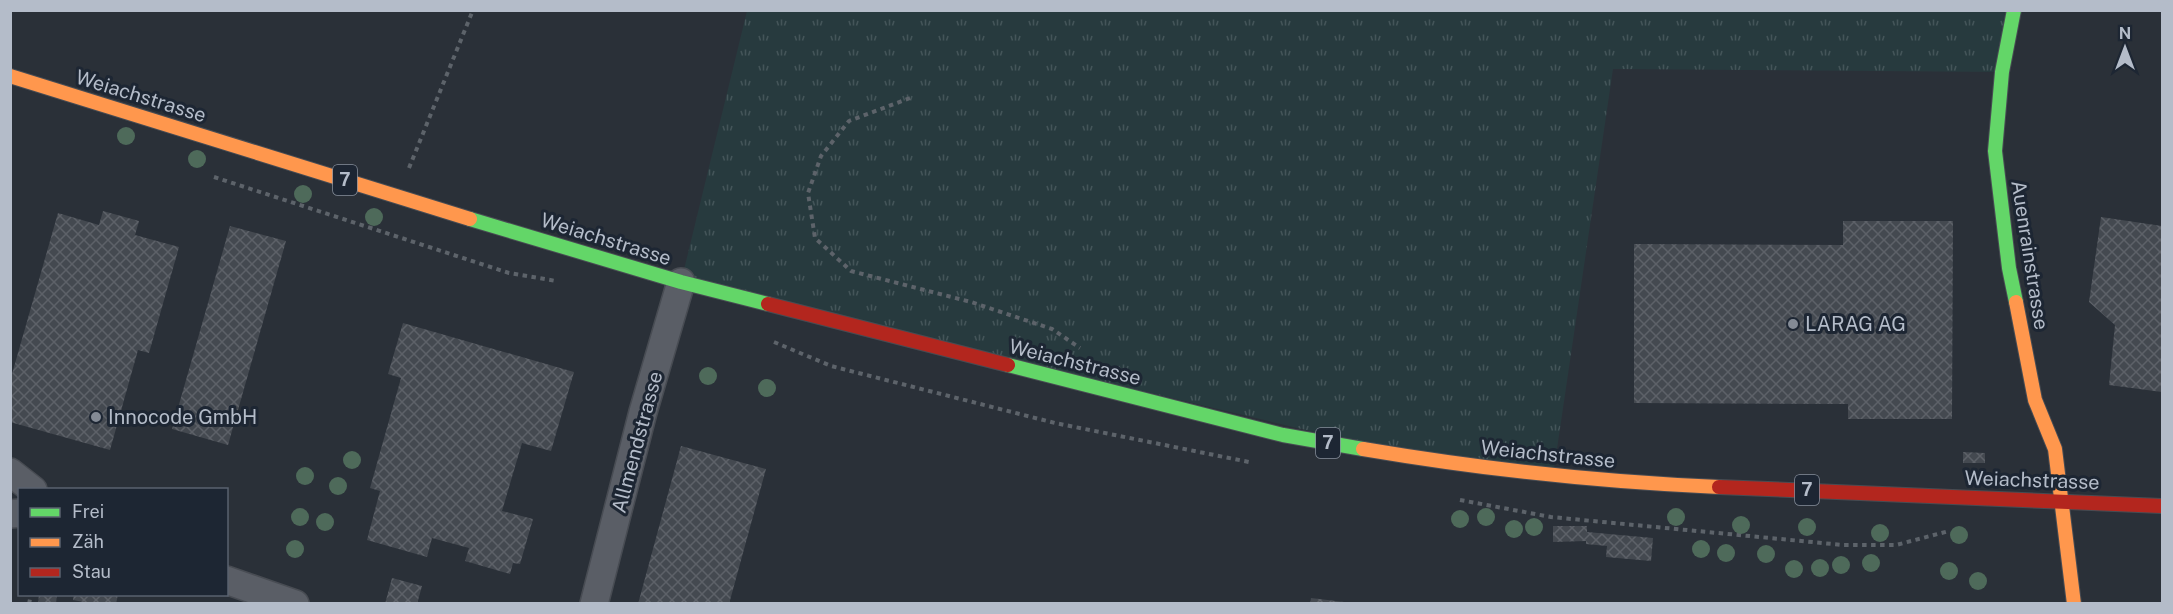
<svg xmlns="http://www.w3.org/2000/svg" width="2173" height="614" viewBox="0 0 2173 614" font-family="'Public Sans',sans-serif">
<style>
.grass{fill:url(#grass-tufts)}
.building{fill:url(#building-cross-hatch)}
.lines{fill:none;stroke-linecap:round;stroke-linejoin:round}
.street-casing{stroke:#484c53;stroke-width:30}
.fast-casing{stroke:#484c53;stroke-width:16}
.slow-casing{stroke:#484c53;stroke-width:16}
.jam-casing{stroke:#484c53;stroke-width:16}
.path{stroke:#5d636a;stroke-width:4;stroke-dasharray:4.5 4.5;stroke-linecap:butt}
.street{stroke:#5a5e66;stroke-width:27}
.fast{stroke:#63d668;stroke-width:14}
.slow{stroke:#ff974d;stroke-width:14}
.jam{stroke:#b3261e;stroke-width:14}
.tree{fill:#4e6a5a}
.poi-dot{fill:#848b96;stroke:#1d2633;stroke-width:2}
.labels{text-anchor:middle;stroke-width:6;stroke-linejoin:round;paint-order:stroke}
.shield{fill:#1d2633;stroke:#878f9c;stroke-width:1.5}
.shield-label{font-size:18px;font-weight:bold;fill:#b4bcc9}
.street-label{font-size:20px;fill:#b4bcc9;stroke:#1d2633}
.poi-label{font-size:20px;fill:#b4bcc9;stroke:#1d2633;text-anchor:start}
</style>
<defs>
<pattern id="grass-tufts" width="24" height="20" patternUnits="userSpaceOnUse" patternTransform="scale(1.5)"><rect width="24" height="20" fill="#273a3e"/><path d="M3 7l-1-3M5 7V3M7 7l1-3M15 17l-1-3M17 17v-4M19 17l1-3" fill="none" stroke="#445559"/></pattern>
<pattern id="building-cross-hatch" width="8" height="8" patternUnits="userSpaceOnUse" patternTransform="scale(1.5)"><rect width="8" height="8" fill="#444950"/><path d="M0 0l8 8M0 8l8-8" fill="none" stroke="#5d6168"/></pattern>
</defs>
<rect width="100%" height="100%" fill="#2a3038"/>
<path class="grass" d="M747 11H2014L2002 72 1613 69 1553 476 1450 464 681 282Z"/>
<path class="building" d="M103 211 139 221 135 235 179 247 149 353 138 350 110 450 10 422V381L58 213 99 225Z
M2101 217 2162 226V392L2109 385 2115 325 2089 302Z
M1843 221H1953L1952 419H1848V404L1634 403V244L1843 245Z
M230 226 286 241 228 445 172 429Z
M403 323 574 372 551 451 522 443 502 511 533 519 520 564 513 563 510 574 465 561 469 548 432 538 427 557 367 540 380 491 370 488 401 378 388 374Z
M681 446 766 469 729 604H638Z
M1963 452 1985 453V463H1963Z
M1553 526H1587V532L1653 538 1651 561 1606 557 1607 546 1586 544V541L1553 542Z
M392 578 422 586 417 604H385Z
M39 594H57L56 604H38Z
M74 594H118L116 604H94L73 600Z
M1311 598 1344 602 1343 604H1310Z"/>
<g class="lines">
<defs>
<path id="street" d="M10 472 33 490
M10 514 20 513
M226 580 295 604
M594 604 643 412 681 282"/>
<path id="fast" d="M2014 10 2002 72 1995 151 2009 268 2016 302
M470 219 681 282 768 304
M1008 365 1283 435 1363 449"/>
<path id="slow" d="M10 76 470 219
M2016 302 2035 400 2055 449 2074 604
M1363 449C1481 469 1600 482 1719 487"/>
<path id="jam" d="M768 304 1008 365
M1719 487 2162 506"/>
</defs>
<use href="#street" class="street-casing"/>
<use href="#fast" class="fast-casing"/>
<use href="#slow" class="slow-casing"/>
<use href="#jam" class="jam-casing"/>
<path class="path" d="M910 98 849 121 821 156 808 193 815 238 851 271 971 302 1052 329 1080 348
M409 168 473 10
M214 177 509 273 556 281
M774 342 831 366 1055 423 1249 462
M1460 500 1551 517 1843 545H1896L1949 531
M29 604 31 594"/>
<use href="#street" class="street"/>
<use href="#fast" class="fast"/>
<use href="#slow" class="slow"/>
<use href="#jam" class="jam"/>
</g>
<g class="tree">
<circle cx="126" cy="136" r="9"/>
<circle cx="197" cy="159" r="9"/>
<circle cx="303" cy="194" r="9"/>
<circle cx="374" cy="217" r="9"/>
<circle cx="708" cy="376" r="9"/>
<circle cx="767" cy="388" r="9"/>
<circle cx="352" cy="460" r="9"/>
<circle cx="305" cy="476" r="9"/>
<circle cx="338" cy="486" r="9"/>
<circle cx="300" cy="517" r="9"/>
<circle cx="1486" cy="517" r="9"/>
<circle cx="1676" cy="517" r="9"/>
<circle cx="1460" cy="519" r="9"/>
<circle cx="325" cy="522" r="9"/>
<circle cx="1741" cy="525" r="9"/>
<circle cx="1534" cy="527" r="9"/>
<circle cx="1807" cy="527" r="9"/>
<circle cx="1514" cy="529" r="9"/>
<circle cx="1880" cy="533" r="9"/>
<circle cx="1959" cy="535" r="9"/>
<circle cx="295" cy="549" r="9"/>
<circle cx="1701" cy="549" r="9"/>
<circle cx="1726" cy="553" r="9"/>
<circle cx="1766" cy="554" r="9"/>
<circle cx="1871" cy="563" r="9"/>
<circle cx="1841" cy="565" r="9"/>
<circle cx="1820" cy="568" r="9"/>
<circle cx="1794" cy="569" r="9"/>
<circle cx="1949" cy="571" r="9"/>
<circle cx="1978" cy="581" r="9"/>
</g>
<g class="poi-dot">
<circle cx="1793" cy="324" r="6"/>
<circle cx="96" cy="417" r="6"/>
</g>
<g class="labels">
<g class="shield">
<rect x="333" y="165" width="24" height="30" rx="4.5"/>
<rect x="1316" y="428" width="24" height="30" rx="4.5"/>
<rect x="1795" y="475" width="24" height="30" rx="4.5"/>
</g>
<g class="shield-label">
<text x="345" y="186">7</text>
<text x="1328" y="449">7</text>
<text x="1807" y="496">7</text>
</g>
<g class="street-label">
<text transform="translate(141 96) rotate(17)" y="7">Weiachstrasse</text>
<text transform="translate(606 239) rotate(17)" y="7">Weiachstrasse</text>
<text transform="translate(2030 255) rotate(81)" y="7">Auenrainstrasse</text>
<text transform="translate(1075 362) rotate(14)" y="7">Weiachstrasse</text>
<text transform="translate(637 442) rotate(-75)" y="7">Allmendstrasse</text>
<text transform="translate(1548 454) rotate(6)" y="7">Weiachstrasse</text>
<text transform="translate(2032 480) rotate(2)" y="7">Weiachstrasse</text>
</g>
<g class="poi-label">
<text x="1805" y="331">LARAG AG</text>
<text x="108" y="424">Innocode GmbH</text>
</g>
</g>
<rect width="2173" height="614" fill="none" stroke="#b4bcc9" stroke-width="24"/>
<rect x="18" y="488" width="210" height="108" fill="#1d2633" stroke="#59626f" stroke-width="1.5"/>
<rect x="30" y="508" width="30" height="9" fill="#63d668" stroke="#59626f" stroke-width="1.5"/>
<text x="72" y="518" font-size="18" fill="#b4bcc9">Frei</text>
<rect x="30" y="538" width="30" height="9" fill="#ff974d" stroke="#59626f" stroke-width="1.5"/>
<text x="72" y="548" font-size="18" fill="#b4bcc9">Zäh</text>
<rect x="30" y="568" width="30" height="9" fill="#b3261e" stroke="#59626f" stroke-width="1.5"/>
<text x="72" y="578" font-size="18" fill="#b4bcc9">Stau</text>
<g transform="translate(2125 48)" stroke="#1d2633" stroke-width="4.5" paint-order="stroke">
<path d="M0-4.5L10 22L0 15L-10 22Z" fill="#b4bcc9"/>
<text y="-9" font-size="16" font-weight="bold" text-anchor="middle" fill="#b4bcc9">N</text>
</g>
</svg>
